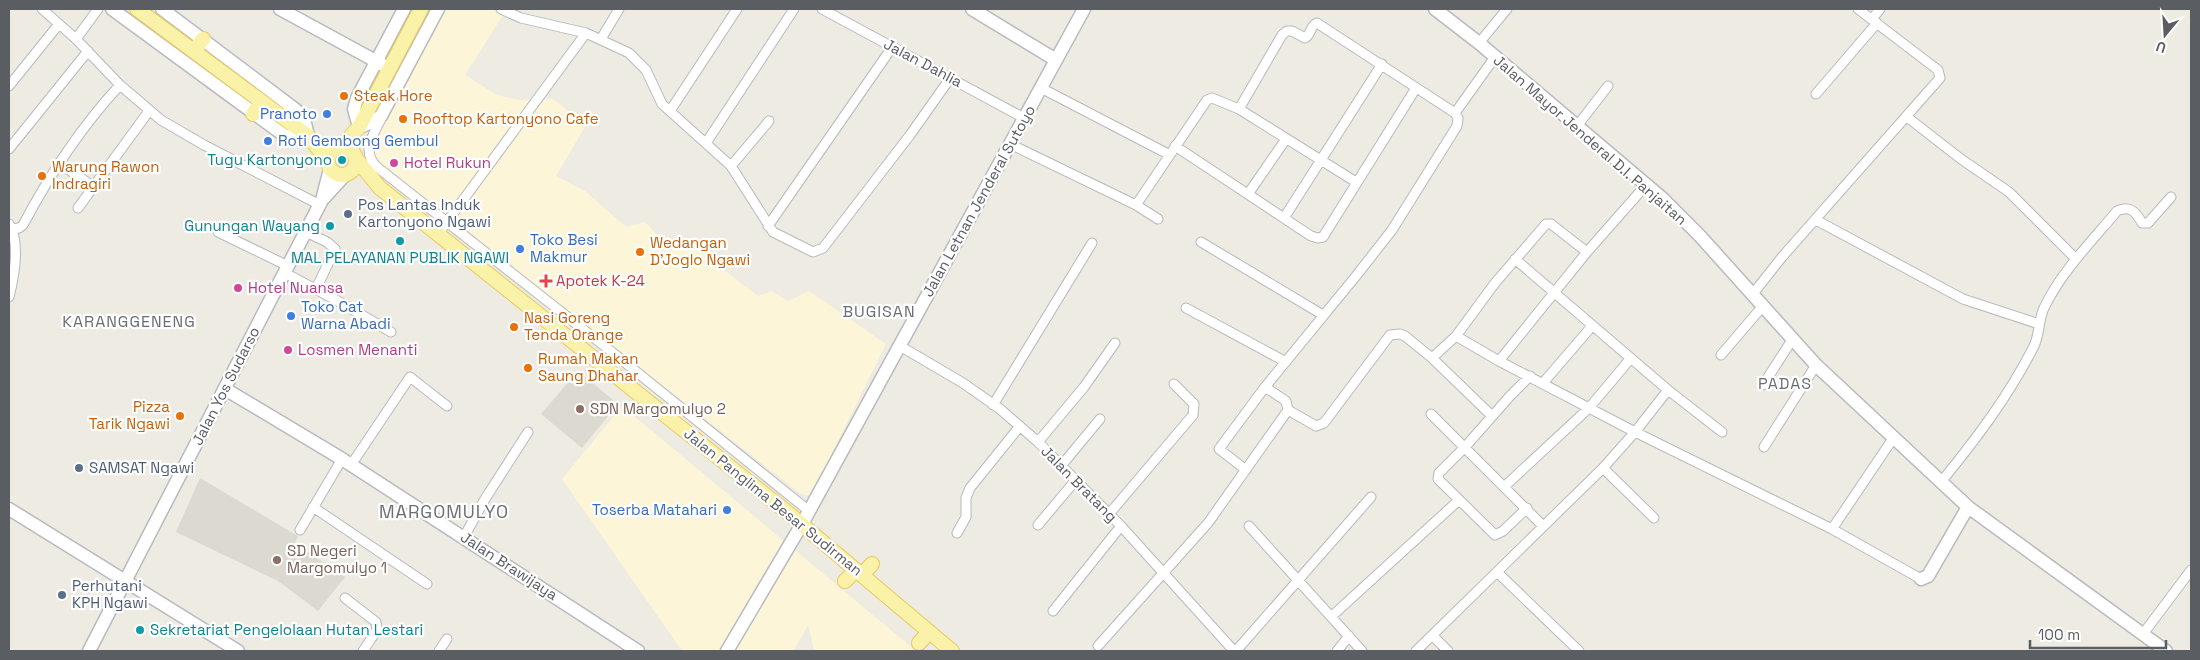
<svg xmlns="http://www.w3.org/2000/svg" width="2200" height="660" viewBox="0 0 2200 660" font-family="'Space Grotesk',sans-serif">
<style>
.commercial{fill:#fcf5d8}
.education{fill:#dcdad0}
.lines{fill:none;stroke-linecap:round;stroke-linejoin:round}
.street-casing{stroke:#b7b9be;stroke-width:11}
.secondary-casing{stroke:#b8bac0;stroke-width:15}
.primary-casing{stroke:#eaca5e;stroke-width:16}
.street{stroke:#fff;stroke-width:9}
.secondary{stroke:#fff;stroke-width:12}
.primary{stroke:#fbf2a9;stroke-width:14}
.food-dot{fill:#e8710a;stroke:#fff;stroke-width:2}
.shop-dot{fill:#3f7fe0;stroke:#fff;stroke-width:2}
.culture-dot{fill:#0f9aa8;stroke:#fff;stroke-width:2}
.hotel-dot{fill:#d1479c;stroke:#fff;stroke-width:2}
.service-dot{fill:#5c6f8a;stroke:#fff;stroke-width:2}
.health-dot{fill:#e0444e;stroke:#fff;stroke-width:2}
.education-dot{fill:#8d6e63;stroke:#fff;stroke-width:2}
.labels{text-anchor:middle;stroke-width:4.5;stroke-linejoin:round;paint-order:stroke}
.street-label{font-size:15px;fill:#5a5d62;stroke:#fff}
.food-label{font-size:15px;fill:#c56008;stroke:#fff;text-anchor:start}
.shop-label{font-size:15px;fill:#366cbe;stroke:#fff;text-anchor:start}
.culture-label{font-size:15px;fill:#0d838f;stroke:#fff;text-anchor:end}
.hotel-label{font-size:15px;fill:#b23c85;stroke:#fff;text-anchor:start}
.service-label{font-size:15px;fill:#4e5e75;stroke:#fff;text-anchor:start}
.health-label{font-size:15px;fill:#be3a42;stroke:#fff;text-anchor:start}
.education-label{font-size:15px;fill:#785e54;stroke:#fff;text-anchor:start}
.neighbourhood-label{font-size:16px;letter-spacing:1px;fill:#6b6f74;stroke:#fff}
.quarter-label{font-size:18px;letter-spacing:1px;fill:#6b6f74;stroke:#fff}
</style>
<rect width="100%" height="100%" fill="#edebe2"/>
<path class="commercial" d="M441 9H507L465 75 497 95 519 100 553 99 586 125 556 176 585 191 626 227 645 222 666 244 684 249 705 250 715 263 758 296 772 291 788 301 809 291 886 344 811 496 801 494 382 167 372 149 371 142Z
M622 406 916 651H814L808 625 794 651H682L562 479Z"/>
<path class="education" d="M578 371 618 404 582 448 541 414Z
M200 478 298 536 295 543 345 577 318 611 278 581 176 532Z"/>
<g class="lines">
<defs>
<path id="street" d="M42 9 76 39 120 85 161 120 204 145 320 205
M501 9 521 18 586 33 629 53 646 70 662 104 731 166 773 232 813 252 823 248 910 135 951 77
M822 9 1024 118
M1872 19 1880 9
M76 39 98 9
M601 39 619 9
M1479 43 1507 9
M9 86 59 24
M1041 88 1168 154
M1816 94 1877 23
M1239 109 1282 35 1287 31H1292L1305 38C1312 34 1310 25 1317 23L1455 113
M670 111 737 9
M1907 117 1961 159 2009 192 2076 259
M381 119C373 135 361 152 377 167L607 348 809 511
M1577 126 1608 86
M706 143 794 9
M1010 144 1136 205 1158 219
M1175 146 1311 236 1318 238 1323 237 1416 88
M9 149 88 51
M59 163 94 187
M731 166 769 121
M1248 194 1286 139
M1136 205 1207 100 1212 98 1239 109 1356 182
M78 208 149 111
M1284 218 1382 64
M1816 220 1963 299 2039 324
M768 226 893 46
M12 229 19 228 23 225C50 174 81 127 120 85
M218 232 288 266
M306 232 327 242 335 249 316 289
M438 234 586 33
M1201 242 1323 315
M285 273 336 300 391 332
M1752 295 1782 257 1940 78 1938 70 1858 9
M9 297C14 277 21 243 9 224
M1186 308 1286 362
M1456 336 1499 361 1635 432 1832 529 1921 579
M900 346 963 383 1000 409 1038 442 1121 526 1234 651
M1721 355 1762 307
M1499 361 1587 252 1646 185
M1543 383 1592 326
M1763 385 1792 340
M1668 390 1722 432
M993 405 1092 243
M1288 410 1316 426 1324 423 1390 335 1400 334 1405 336 1432 358
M1431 414 1543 526
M1492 416 1432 358 1456 336 1495 283 1546 224H1551L1587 252
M1038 442 1084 387 1115 343
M1764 447 1816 365
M351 465 410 377 447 406
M1061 466 1100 419
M1603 468 1654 518
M1246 470 1219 449 1265 387
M1941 482C1976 439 2008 397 2033 348 2040 336 2038 320 2044 308 2061 272 2092 241 2117 211 2130 205 2136 212 2142 223H2148L2171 197
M1505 486 1589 408 1631 358
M313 507 427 584
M1527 508 1503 531 1495 535 1438 479 1439 473 1465 447 1510 396 1530 376
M1109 514 1193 415 1194 404 1174 384
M1038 525 1075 481
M1249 526 1362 651
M1832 529 1894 437
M300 530 342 459
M957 533 966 517V498L970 488 1020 426
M464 537 485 499 528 432
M1497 572 1579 651
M345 598 376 622 377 630 363 651
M1053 611 1121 526
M1332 616 1459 500
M2143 634 2191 570
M1433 636 1448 651
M1098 646 1208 523 1288 410 1286 401 1265 387 1356 276 1392 230 1457 126 1458 118 1455 113 1495 57
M439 651 447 639
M1236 651 1371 497
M1337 651 1349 636
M1416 651 1603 468 1635 432 1668 390 1515 259"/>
<path id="secondary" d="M112 9 281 133C289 138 299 140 308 136L305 123 296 110 162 9
M280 9 383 65
M404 9 357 98 354 109 359 127 370 123 381 116 438 9
M972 9 1056 60
M1435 9 1479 43 1662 198 1700 236 1816 365 1968 507 2166 651
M324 198 345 175
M225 389 342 459 638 651
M9 509 238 651
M1921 579 1928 576 1968 507
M89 651 322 200 330 169
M727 651 802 524 1084 9"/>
<path id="primary" d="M137 9 308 136 328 161
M194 51 203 39
M253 114 262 102
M328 161a14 14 0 1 1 28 0a14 14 0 1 1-28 0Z
M341 147 359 127 421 9
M357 160 380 188 788 513 952 651
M862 575 872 564
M845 581 856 570
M919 643 929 632"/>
</defs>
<use href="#street" class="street-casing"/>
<use href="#secondary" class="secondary-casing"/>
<use href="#primary" class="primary-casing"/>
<use href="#street" class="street"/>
<use href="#secondary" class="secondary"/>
<use href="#primary" class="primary"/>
</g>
<g class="food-dot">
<circle cx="344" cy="96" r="5"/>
<circle cx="403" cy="119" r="5"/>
<circle cx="42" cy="176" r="5"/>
<circle cx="640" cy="252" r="5"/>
<circle cx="514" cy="327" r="5"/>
<circle cx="528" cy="368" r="5"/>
<circle cx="180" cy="416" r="5"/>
</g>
<g class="shop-dot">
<circle cx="327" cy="114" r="5"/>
<circle cx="268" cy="141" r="5"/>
<circle cx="520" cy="249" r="5"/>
<circle cx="291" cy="316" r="5"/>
<circle cx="727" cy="510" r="5"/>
</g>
<g class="culture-dot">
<circle cx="342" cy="160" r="5"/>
<circle cx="330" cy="226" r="5"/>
<circle cx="400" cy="241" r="5"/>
<circle cx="140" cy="630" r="5"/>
</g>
<g class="hotel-dot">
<circle cx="394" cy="163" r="5"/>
<circle cx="238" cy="288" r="5"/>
<circle cx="288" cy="350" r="5"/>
</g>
<g class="service-dot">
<circle cx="348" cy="214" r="5"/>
<circle cx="79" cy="468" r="5"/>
<circle cx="62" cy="595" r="5"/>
</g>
<path class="health-dot" d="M543.5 273.5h5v5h5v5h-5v5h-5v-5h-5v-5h5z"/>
<g class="education-dot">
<circle cx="580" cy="409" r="5"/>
<circle cx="277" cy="560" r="5"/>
</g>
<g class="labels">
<g class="street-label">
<text transform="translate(923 63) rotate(28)" y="5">Jalan Dahlia</text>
<text transform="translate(1590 140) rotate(41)" y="5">Jalan Mayor Jenderal D.I. Panjaitan</text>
<text transform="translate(979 201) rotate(-61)" y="5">Jalan Letnan Jenderal Sutoyo</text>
<text transform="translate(226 386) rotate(-63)" y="5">Jalan Yos Sudarso</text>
<text transform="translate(1079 484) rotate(45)" y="5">Jalan Bratang</text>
<text transform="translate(773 502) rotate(39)" y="5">Jalan Panglima Besar Sudirman</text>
<text transform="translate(509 566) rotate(33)" y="5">Jalan Brawijaya</text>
</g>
<g class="food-label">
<text x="354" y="101">Steak Hore</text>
<text x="413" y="124">Rooftop Kartonyono Cafe</text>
<text x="52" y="172">Warung Rawon<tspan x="52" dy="17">Indragiri</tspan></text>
<text x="650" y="248">Wedangan<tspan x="650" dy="17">D'Joglo Ngawi</tspan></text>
<text x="524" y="323">Nasi Goreng<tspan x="524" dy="17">Tenda Orange</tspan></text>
<text x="538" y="364">Rumah Makan<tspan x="538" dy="17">Saung Dhahar</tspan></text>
<text x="170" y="412" text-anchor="end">Pizza<tspan x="170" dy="17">Tarik Ngawi</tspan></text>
</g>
<g class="shop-label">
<text x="317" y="119" text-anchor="end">Pranoto</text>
<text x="278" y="146">Roti Gembong Gembul</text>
<text x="530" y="245">Toko Besi<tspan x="530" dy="17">Makmur</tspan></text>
<text x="301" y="312">Toko Cat<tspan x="301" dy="17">Warna Abadi</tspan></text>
<text x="717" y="515" text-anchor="end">Toserba Matahari</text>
</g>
<g class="culture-label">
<text x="332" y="165">Tugu Kartonyono</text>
<text x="320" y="231">Gunungan Wayang</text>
<text x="400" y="263" text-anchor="middle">MAL PELAYANAN PUBLIK NGAWI</text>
<text x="150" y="635" text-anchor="start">Sekretariat Pengelolaan Hutan Lestari</text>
</g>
<g class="hotel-label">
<text x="404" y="168">Hotel Rukun</text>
<text x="248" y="293">Hotel Nuansa</text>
<text x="298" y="355">Losmen Menanti</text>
</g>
<g class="service-label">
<text x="358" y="210">Pos Lantas Induk<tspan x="358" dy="17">Kartonyono Ngawi</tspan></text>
<text x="89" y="473">SAMSAT Ngawi</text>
<text x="72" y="591">Perhutani<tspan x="72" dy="17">KPH Ngawi</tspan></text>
</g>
<g class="health-label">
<text x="556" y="286">Apotek K-24</text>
</g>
<g class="education-label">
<text x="590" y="414">SDN Margomulyo 2</text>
<text x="287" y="556">SD Negeri<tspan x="287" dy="17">Margomulyo 1</tspan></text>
</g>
<g class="neighbourhood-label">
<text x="879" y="317">BUGISAN</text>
<text x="129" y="327">KARANGGENENG</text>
<text x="1785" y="389">PADAS</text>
</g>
<g class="quarter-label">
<text x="444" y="518">MARGOMULYO</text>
</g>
</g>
<rect width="2200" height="660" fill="none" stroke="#5a5d62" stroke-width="20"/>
<g transform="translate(2165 35) rotate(198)" stroke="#ffffff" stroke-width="4" paint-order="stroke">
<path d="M0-4L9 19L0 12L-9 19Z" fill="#5a5d62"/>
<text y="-8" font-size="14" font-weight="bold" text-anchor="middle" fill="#5a5d62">U</text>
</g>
<path d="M2030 640v8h136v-8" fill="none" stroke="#5a5d62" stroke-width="2.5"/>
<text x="2038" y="640" font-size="15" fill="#5a5d62" stroke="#ffffff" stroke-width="4" paint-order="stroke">100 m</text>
</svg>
